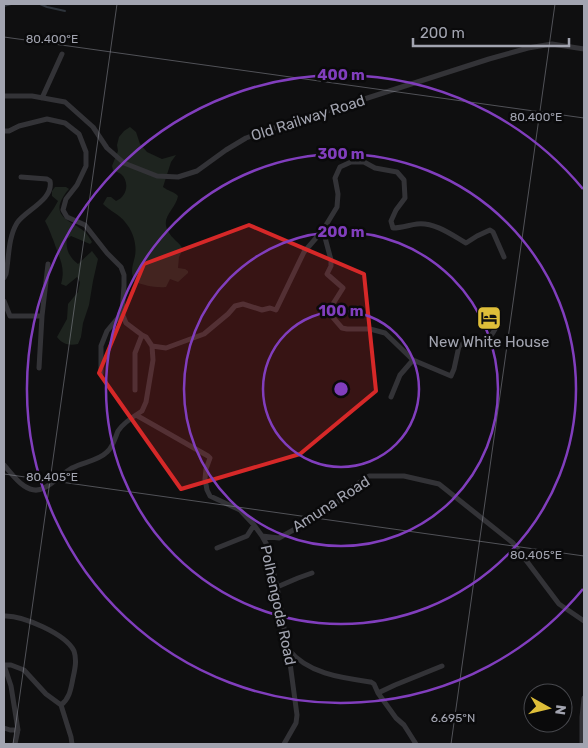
<svg xmlns="http://www.w3.org/2000/svg" width="588" height="748" viewBox="0 0 588 748" font-family="Rubik,sans-serif">
<style>
.green{fill:#1e241f}
.lines{fill:none;stroke-linecap:round;stroke-linejoin:round}
.stream{stroke:#2e343b;stroke-width:2}
.minor{stroke:#333337;stroke-width:5}
.marked{fill:#d62828;fill-opacity:0.2;stroke:#d62828;stroke-width:4;stroke-linejoin:round}
.ticks{fill:none;stroke:#a2a4b0;stroke-width:1;stroke-opacity:0.45}
.ring{fill:none;stroke:#813ebd;stroke-width:2.5}
.labels{text-anchor:middle;stroke-width:5;stroke-linejoin:round;paint-order:stroke}
.street-label{font-size:15px;fill:#a2a4b0;stroke:#0a0a0b}
.poi-label{font-size:15px;fill:#a2a4b0;stroke:#0a0a0b}
.ticks-label{font-size:12px;text-anchor:middle;fill:#a2a4b0;stroke:#0a0a0b;stroke-width:5;stroke-linejoin:round;paint-order:stroke}
.centre{fill:#813ebd;stroke:#0a0a0b;stroke-width:2.5}
.ring-label{font-size:15px;text-anchor:middle;font-weight:bold;fill:#813ebd;stroke:#0a0a0b;stroke-width:5;stroke-linejoin:round;paint-order:stroke}
</style>
<rect width="100%" height="100%" fill="#0f0f10"/>
<path class="green" d="M130 127 136 132 140 144 147 152 162 159 176 155 171 162 163 187C168 191 173 191 178 196 176 209 160 217 168 231 172 239 179 242 183 249L179 257 178 268 185 269 188 271V273L178 282 170 279 166 287C154 288 144 285 132 281L134 279C130 271 133 265 135 256 137 244 133 231 125 222 120 215 110 211 103 204L107 197H111L116 201C127 197 130 182 121 174 119 173 115 171 113 170L112 166 118 151 117 145 119 137 124 131Z
M55 187H66L69 189C66 192 64 195 62 199 52 218 74 222 85 232 88 235 90 239 92 242L90 244 71 236 67 239C65 249 70 258 78 264L92 251 98 259 93 281 89 305 83 323 81 337 78 344C69 346 62 344 57 337L67 319 68 304 78 292 80 282 77 277 66 286 61 284C66 267 59 258 54 242 51 235 49 228 45 221L54 208 58 201 52 196V191Z"/>
<g class="lines">
<path class="stream" d="M40 4 47 7 65 11
M4 6 11 4"/>
<path class="minor" d="M4 96H32L65 102 93 127 107 148 124 163 157 176 178 177 197 171 226 150 246 138 271 129 489 59 528 48 552 44 584 49
M42 98 62 54
M4 131H9L19 126 47 119 65 123 79 134 86 152V166L77 185 66 199 63 210 67 217 85 225 107 253 121 267 124 275V286L122 313 126 323 142 335 146 337 152 346 153 360 146 402 142 411C134 416 123 423 118 431 115 438 113 447 107 452 98 461 83 462 72 468 62 474 54 483 44 488 27 497 13 475 4 465
M323 230 331 260V266L327 274 343 288 331 307 330 314 342 328 347 329H370L385 333 413 360 400 375 391 397
M4 278 6 274C9 258 8 238 17 223 24 211 54 200 50 181L47 179 21 177
M4 301 10 316H42
M152 346 166 348 204 334 228 314 235 306 243 304 262 310 270 308 276 310 304 252 323 230 337 207 338 194 335 178 340 167 351 162H364L375 168 397 172 404 180 405 198 396 210 391 221 393 228C402 228 409 225 417 224 435 222 452 235 466 243L477 236 490 230 493 232 504 257
M413 360 451 376 454 369 459 346C469 340 471 336 481 342 491 338 494 332 498 323
M39 368 42 316 48 264
M101 373V346L107 331 122 313
M135 390V353L142 335
M136 415 208 456 210 458 206 469 205 479 207 490 210 496 240 510 254 525 262 536 267 545 277 587 290 663 297 715 296 723 284 744
M262 536 279 538 329 510 354 486 369 476H404L439 484 513 543 559 604 584 621
M217 548 247 536 254 525
M277 587 298 578 312 573
M4 616C22 615 66 634 74 651 77 660 75 669 73 678 71 688 70 698 61 705
M288 649C308 674 342 678 371 682L374 684 378 693 396 718 404 725 416 744
M4 665H11L24 670 46 694 61 705 71 737 72 744
M4 665 11 686 18 730 15 744
M378 693 395 685 442 666
M4 728 10 730H18
M582 744V717L584 698"/>
</g>
<path class="marked" d="M249 225 364 274 376 391 300 454 181 489 99 373 144 264Z"/>
<path class="ticks" d="M4 37 584 118M4 474 584 556M13 744 117 4M451 744 555 4"/>
<g class="ring">
<circle cx="341" cy="389" r="78"/>
<circle cx="341" cy="389" r="157"/>
<circle cx="341" cy="389" r="235"/>
<path d="M583 589A314 314 0 1 1 583 189"/>
</g>
<defs>
<symbol id="hotel-square" viewBox="-11 -11 22 22"><rect x="-9" y="-9" width="18" height="18" rx="4" fill="#debe39" stroke="#0a0a0b"/><path d="M-6-4.5h1.5V1H6V5H4.5V3h-9V5H-6ZM-4 0a1.8 1.8 0 1 1 3.6 0ZM.5 0V-2.5h3Q6-2.5 6 0Z" fill="#111"/></symbol>
</defs>
<g fill-rule="evenodd">
<use href="#hotel-square" x="475" y="304" width="28" height="28"/>
</g>
<g class="labels">
<g class="street-label">
<text transform="translate(308 118) rotate(-18)" y="5">Old Railway Road</text>
<text transform="translate(331 504) rotate(-33)" y="5">Amuna Road</text>
<text transform="translate(278 605) rotate(78)" y="5">Polhengoda Road</text>
</g>
<g class="poi-label">
<text x="489" y="347">New White House</text>
</g>
</g>
<g class="ticks-label">
<text x="52" y="43">80.400°E</text>
<text x="536" y="121">80.400°E</text>
<text x="52" y="481">80.405°E</text>
<text x="536" y="559">80.405°E</text>
<text x="453" y="722">6.695°N</text>
</g>
<circle cx="341" cy="389" r="8" class="centre"/>
<g class="ring-label">
<text x="341" y="80">400 m</text>
<text x="341" y="159">300 m</text>
<text x="341" y="237">200 m</text>
<text x="341" y="316">100 m</text>
</g>
<rect width="588" height="748" fill="none" stroke="#a2a4b0" stroke-width="10"/>
<g transform="translate(548 708) rotate(98)"><circle r="24" fill="#0a0a0b" stroke="#47484d"/>
<path d="M0-4L9 19L0 12L-9 19Z" fill="#debe39"/>
<text y="-8" font-size="14" font-weight="bold" text-anchor="middle" fill="#a2a4b0">N</text>
</g>
<path d="M413 38v8h156v-8" fill="none" stroke="#a2a4b0" stroke-width="2.5"/>
<text x="420" y="38" font-size="15" fill="#a2a4b0" stroke="#0a0a0b" stroke-width="4" paint-order="stroke">200 m</text>
</svg>
